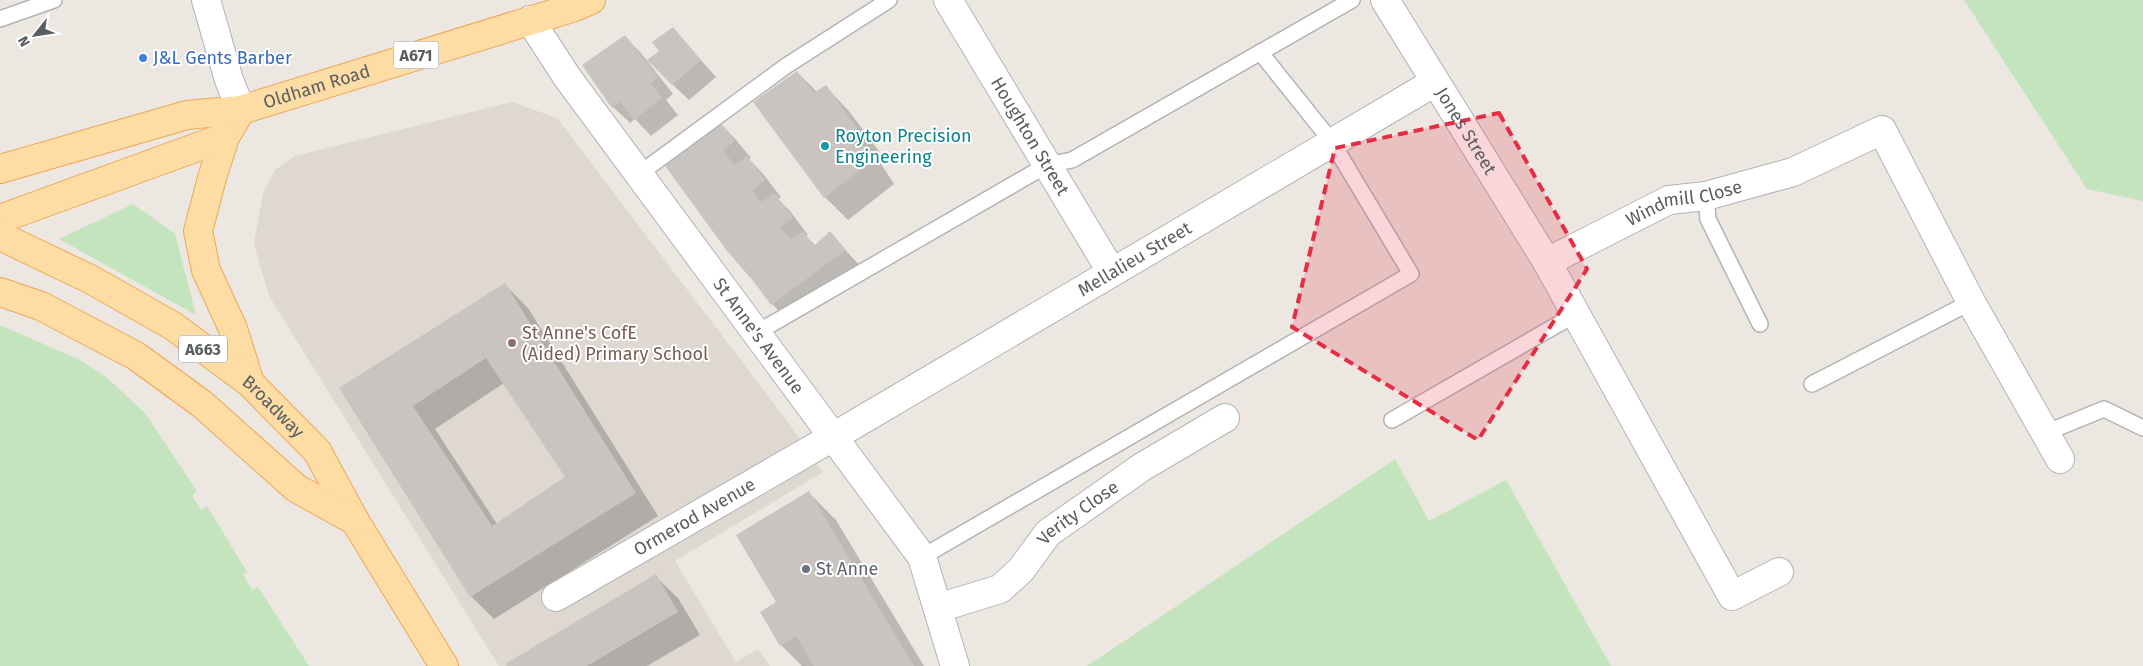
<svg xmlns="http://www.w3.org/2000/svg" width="2143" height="666" viewBox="0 0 2143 666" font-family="'Fira Sans',sans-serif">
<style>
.education{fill:#ded8d1}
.green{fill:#c4e4bd}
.shadow{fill:#0003;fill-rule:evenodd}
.building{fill:#c9c4c0;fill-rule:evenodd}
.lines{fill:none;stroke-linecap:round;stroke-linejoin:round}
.lane-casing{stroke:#b1b5b8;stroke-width:18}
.street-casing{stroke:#b1b5b8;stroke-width:30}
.primary-casing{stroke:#eea657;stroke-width:30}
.lane{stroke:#fff;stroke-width:15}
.street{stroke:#fff;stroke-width:28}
.primary{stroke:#fddda4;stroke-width:28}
.marked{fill:#e52d44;fill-opacity:0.2;stroke:#e52d44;stroke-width:4;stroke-dasharray:10 6;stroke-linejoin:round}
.shop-dot{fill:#3f7fe0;stroke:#fff;stroke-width:2}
.culture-dot{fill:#0f9aa8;stroke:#fff;stroke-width:2}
.education-dot{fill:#8d6e63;stroke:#fff;stroke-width:2}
.worship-dot{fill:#6b7280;stroke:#fff;stroke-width:2}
.labels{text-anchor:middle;stroke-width:4;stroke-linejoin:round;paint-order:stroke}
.shield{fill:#fff;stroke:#8b8e90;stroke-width:1}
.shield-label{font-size:16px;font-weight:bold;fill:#595e61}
.shop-label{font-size:18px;fill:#366cbe;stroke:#fff;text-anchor:start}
.street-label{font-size:18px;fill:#595e61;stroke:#fff}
.culture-label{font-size:18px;fill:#0d838f;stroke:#fff;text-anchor:start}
.education-label{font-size:18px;fill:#785e54;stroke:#fff;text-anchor:start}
.worship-label{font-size:18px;fill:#5b616d;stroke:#fff;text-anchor:start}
</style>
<rect width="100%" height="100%" fill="#ece7e0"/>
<path class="education" d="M512 102 557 118 793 429 823 472 675 561 736 662 758 649 770 666H499L269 296 254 244 263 193 275 170 295 156Z"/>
<path class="green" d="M1964 0H2143V201L2087 189Z
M133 204 175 234 196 315 59 239Z
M0 325 80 360 105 376 145 413 197 491 192 496 201 510 207 506 247 572 243 574 252 590 258 587 309 666H0Z
M1395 459 1429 521 1506 480 1611 666H1087Z"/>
<path class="shadow" d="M673 29 716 77 689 100 672 84 661 52Z
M625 37 641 53 673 94 666 100 678 115 651 136 635 119 630 123 613 107 584 65Z
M797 72 817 92 826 87 848 110 879 151 876 156 894 184 848 220 825 197Z
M721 124 737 141 751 158 749 159 763 174 781 197 778 199 790 211 808 235 806 236 816 246 830 233 861 267 788 320 772 304 755 282 728 250Z
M505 285 528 308 658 516 494 619 471 596 341 388ZM504 383 567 478 497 524 435 429Z
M809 493 836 520 924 666H802L781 645 778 603Z
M655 576 678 598 700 635 647 666H508Z"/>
<path class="building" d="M673 27 701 60 672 85 647 60 659 51 652 42Z
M625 35 658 77 651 83 662 98 634 120 620 102 612 108 582 65Z
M797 71 814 93 826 85 857 128 854 132 873 160 824 198 753 102Z
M721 123 735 141 723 150 734 165 747 156 765 180 753 190 757 197 762 202 774 193 793 218 780 227 791 239 803 231 814 246 830 231 846 250 771 305 754 282 727 251 663 163Z
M505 283 636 493 470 597 339 388ZM486 358 565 477 492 526 413 406Z
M809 491 914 666H814L796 636 780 646 760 612 776 602 736 535Z
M656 574 678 612 587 666H507L505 664Z"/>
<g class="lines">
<defs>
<path id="lane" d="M0 19 54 0
M639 174 786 66 889 0
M1706 196 1708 219 1760 324
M756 333 1047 165 1072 160 1352 0
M1812 384 1971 302
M1392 420 1576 314
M2045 433 2104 409 2143 428
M922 557 1411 274 1332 142 1260 52"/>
<g id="street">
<path d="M206 0 229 80 241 110"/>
<path id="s1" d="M948 0 1111 271"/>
<path id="s2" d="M1385 0 1547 262"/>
<path id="s3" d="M530 20 567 77 922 557 955 666"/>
<path id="s4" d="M1779 572 1732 596 1547 262 1669 200 1706 196 1793 172 1882 130 1971 302 2060 459"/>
<path id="s5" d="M556 597 833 437 1435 82"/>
<path id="s6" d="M938 608 1000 589 1021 570 1048 533 1142 467 1225 418"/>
</g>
<g id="primary">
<path d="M241 110 225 137 212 178 198 231 206 270 233 329 250 383"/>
<path id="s7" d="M0 169 187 115 241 110 575 7 591 0"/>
<path d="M0 219 225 137"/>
<path id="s8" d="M0 236 90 279 173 326 250 383 317 451 355 521 444 666"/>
<path d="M0 292 41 306 136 356 202 404 296 488 355 521"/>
</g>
</defs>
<use href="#lane" class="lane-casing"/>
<use href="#street" class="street-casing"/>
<use href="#primary" class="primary-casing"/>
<use href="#lane" class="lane"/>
<use href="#street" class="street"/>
<use href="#primary" class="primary"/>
</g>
<path class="marked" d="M1499 113 1587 269 1478 440 1292 327 1335 148Z"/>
<circle class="shop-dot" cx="143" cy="58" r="5"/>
<circle class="culture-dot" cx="825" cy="146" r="5"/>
<circle class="education-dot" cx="512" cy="343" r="5"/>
<circle class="worship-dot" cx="806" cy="569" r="5"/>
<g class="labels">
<g class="shield">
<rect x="393.5" y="41.5" width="45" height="27" rx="4"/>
<rect x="179" y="335.5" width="48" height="27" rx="4"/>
</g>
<g class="shield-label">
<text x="416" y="61">A671</text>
<text x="203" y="355">A663</text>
</g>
<g class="shop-label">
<text x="153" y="64">J&amp;L Gents Barber</text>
</g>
<g class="street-label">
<text dy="6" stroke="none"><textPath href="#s7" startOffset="328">Oldham Road</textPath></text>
<text dy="6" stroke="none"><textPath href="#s2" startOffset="154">Jones Street</textPath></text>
<text dy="6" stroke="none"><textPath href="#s1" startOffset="159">Houghton Street</textPath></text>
<text dy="6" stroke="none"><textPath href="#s4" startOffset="585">Windmill Close</textPath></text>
<text dy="6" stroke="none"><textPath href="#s5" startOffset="670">Mellalieu Street</textPath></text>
<text dy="6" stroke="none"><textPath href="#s3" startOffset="390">St Anne's Avenue</textPath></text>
<text dy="6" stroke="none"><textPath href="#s8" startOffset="324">Broadway</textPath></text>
<text dy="6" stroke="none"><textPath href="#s6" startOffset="175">Verity Close</textPath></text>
<text dy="6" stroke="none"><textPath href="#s5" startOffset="160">Ormerod Avenue</textPath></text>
</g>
<g class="culture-label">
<text x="835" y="142">Royton Precision<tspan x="835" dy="21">Engineering</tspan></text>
</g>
<g class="education-label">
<text x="522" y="339">St Anne's CofE<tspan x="522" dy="21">(Aided) Primary School</tspan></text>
</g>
<g class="worship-label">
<text x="816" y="575">St Anne</text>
</g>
</g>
<g transform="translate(35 35) rotate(240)" stroke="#ffffff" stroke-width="4" paint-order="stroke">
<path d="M0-4L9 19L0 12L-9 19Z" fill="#595e61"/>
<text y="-8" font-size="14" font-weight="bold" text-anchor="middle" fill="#595e61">N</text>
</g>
</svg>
